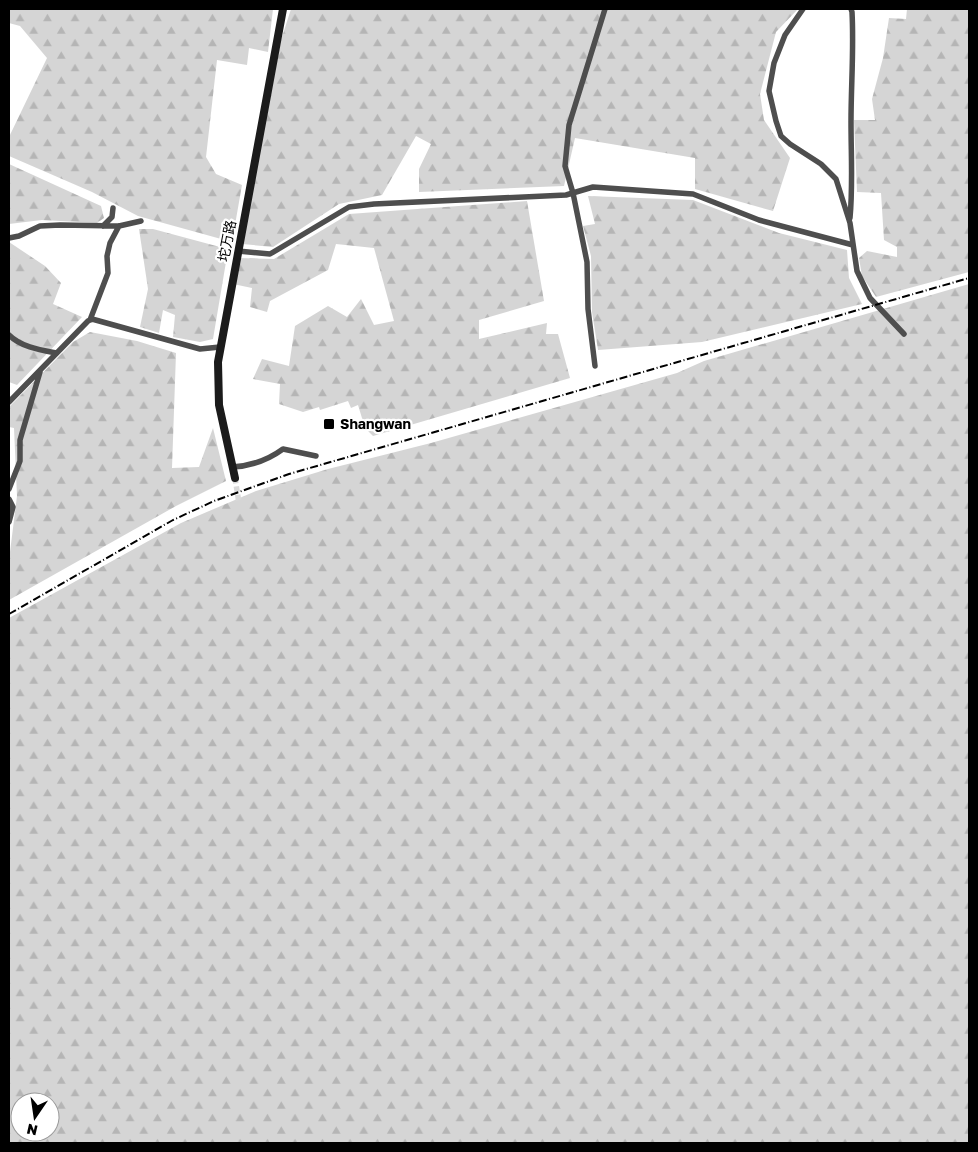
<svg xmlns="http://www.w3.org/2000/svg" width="978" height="1152" viewBox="0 0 978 1152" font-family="'Golos Text','Noto Sans SC',sans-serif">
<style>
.forest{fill:url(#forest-firs);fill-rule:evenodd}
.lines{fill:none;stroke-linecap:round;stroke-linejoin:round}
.street-tunnel{stroke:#d9d9d9;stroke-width:5.5;stroke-dasharray:5.5 3;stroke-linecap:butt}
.street{stroke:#4e4e4e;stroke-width:5.5}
.secondary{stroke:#1b1b1b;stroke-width:8}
.rail{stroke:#000;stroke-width:2;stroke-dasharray:8 2.5 1 2.5;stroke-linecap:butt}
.poi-dot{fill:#000;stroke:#fff;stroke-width:2}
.labels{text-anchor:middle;stroke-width:4.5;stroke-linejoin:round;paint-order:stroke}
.street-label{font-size:14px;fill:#000;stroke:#fff}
.poi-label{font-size:14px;font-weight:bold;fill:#000;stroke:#fff;text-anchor:start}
</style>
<defs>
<pattern id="forest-firs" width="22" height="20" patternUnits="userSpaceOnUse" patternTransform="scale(1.25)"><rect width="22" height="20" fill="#d5d5d5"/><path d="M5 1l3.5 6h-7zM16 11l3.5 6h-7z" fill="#b5b5b5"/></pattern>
</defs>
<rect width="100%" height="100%" fill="#fff"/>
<path class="forest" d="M9 9H273L268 52 249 48 247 65 217 60 206 157 216 174 242 185 232 242 138 216 92 192 9 156V137L47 58 20 26 9 23Z
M291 9H798L776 32 760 94 764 120 790 158 773 211 695 189V158L575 138 564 186 419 192V169L431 144 416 136 382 195 339 204 273 247 242 244 281 40Z
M907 9H969V272L876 297 862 276 859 258 867 251 897 257V247L884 240 881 193 857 192 854 120H875L872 99 883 58 889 18 906 19Z
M9 164 101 206 104 218 97 223 42 220 9 224Z
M588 196 693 200 779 233 847 250 849 278 862 304 702 342 598 350 592 312 591 256 583 226 595 224Z
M527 201 544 301 479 320V339L547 323 546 334H558L570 378 373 436 365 428 358 405 351 408 348 401 320 410 319 407 303 412 279 404 280 384 253 379 262 359 289 366 295 326 328 306 347 317 361 299 374 325 394 321 374 248 336 244 328 270 270 301 267 312 250 307 252 288 233 284 239 258 274 259 349 214Z
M139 229H153L220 247 227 256 213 339 200 342 173 337 175 315 163 310 159 333 140 327 148 289Z
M9 242 45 266 61 283 53 304 82 317 17 385 9 382Z
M969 284V1143H9V618L181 523 256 491 328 469 431 443 677 373 704 361ZM20 1102H50V1132H20Z
M90 332 137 341 176 353 172 468 199 467 213 428 226 481 176 506 9 600V560L17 496 14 428 9 427V407L73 342Z"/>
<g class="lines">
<path class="street-tunnel" d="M235 478 239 503"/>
<path class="street" d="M803 9 785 35 774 63 769 91 776 121 781 136 790 144 821 164 836 179 850 223 857 271 870 298 904 334
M850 218C853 186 851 154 851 122 851 85 854 49 852 12L851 9
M103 226 112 217 113 208
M9 238 19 236 40 226 60 225 119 226 141 221
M238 251 270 254 349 207 374 204 566 195 593 187 693 194 759 220 853 245
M90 320 108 273 107 256 110 243 119 226
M9 335C21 347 40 350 56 353
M595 366 588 309 587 262 573 193 565 166 569 125 605 9
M9 402 88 321 92 319 200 349 220 347
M232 467C251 466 268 460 283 449L316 456
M9 489 20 461V440L40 372
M9 499 13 507 9 522"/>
<path class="secondary" d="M235 478 219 405 218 362 283 9"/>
<path class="rail" d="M9 614 173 520 214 501 289 474 969 278"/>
</g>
<rect class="poi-dot" x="323" y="418" width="12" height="12" rx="2.5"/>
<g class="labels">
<g class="street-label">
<text transform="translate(227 241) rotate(-79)" y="5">坨万路</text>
</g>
<g class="poi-label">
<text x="340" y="429">Shangwan</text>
</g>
</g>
<rect width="978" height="1152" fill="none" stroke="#000000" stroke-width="20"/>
<g transform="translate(35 1117) rotate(193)"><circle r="24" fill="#ffffff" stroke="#999999"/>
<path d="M0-4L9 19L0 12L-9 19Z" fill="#000000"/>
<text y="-8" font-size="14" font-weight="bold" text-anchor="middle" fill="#000000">N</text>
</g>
</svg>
